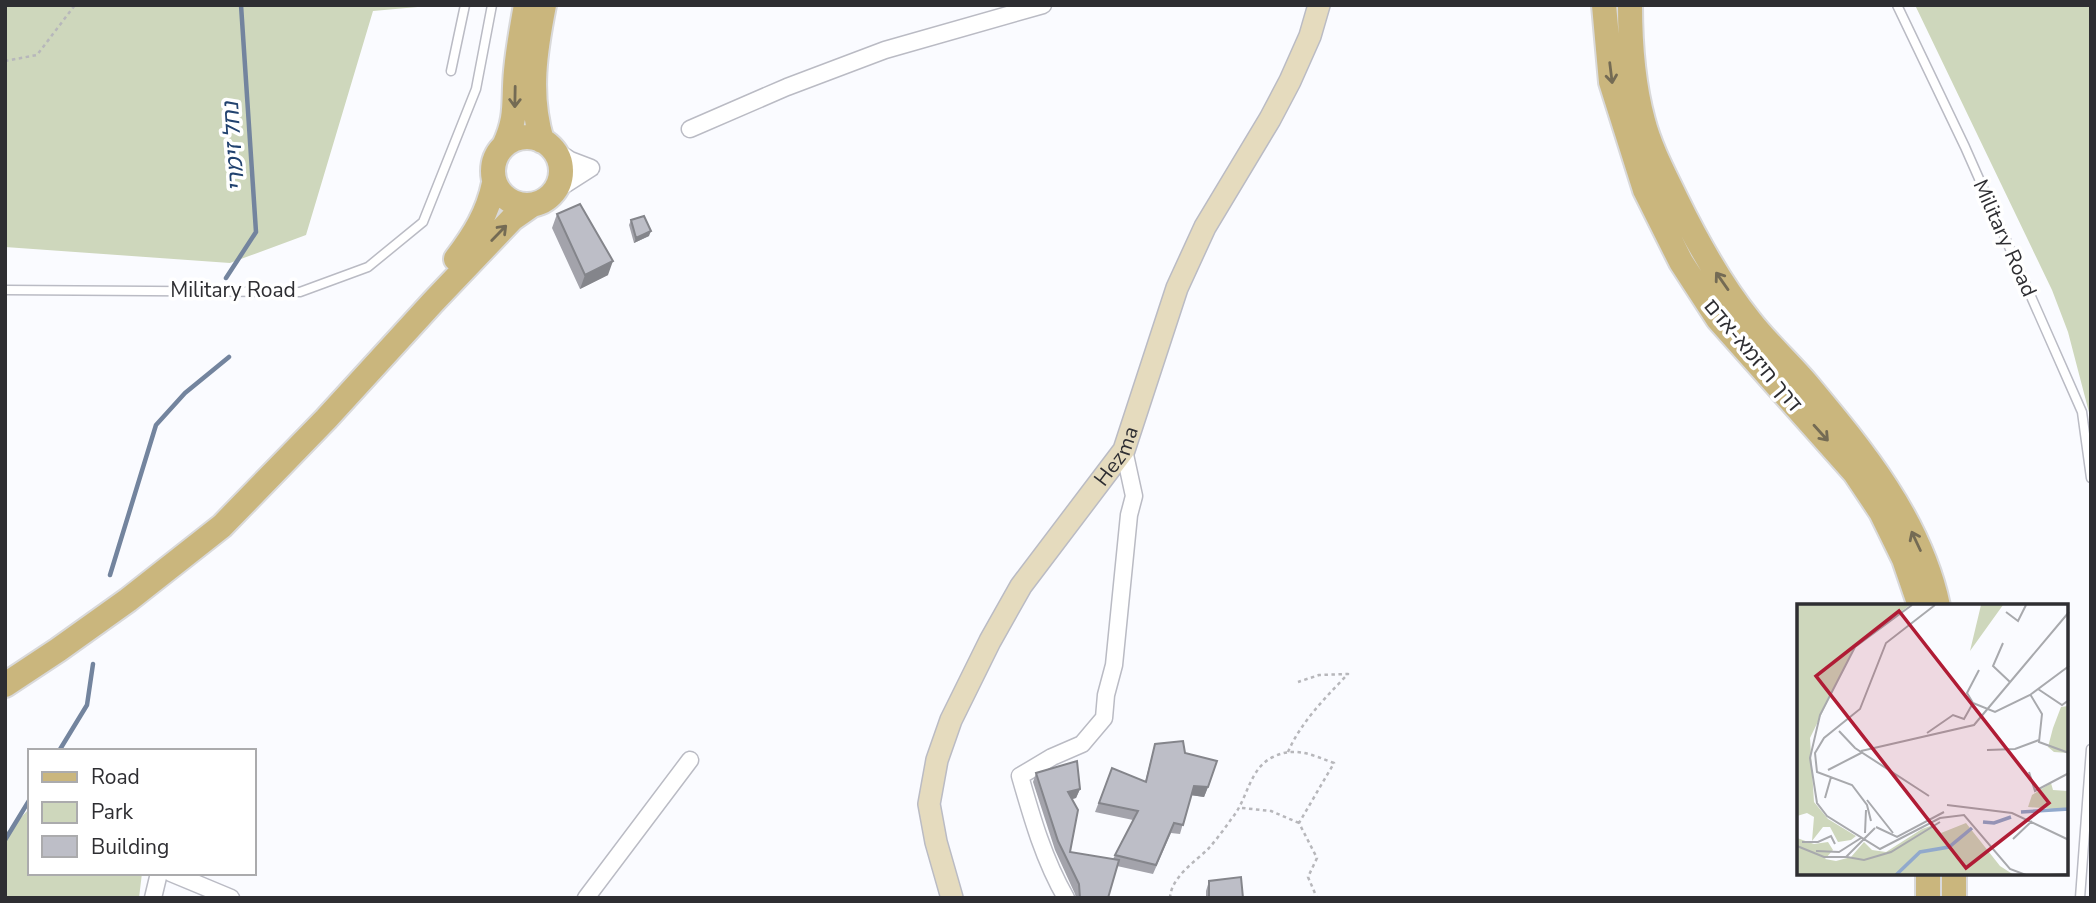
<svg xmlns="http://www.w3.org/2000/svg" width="2096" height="903" viewBox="0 0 2096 903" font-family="'Nunito Sans','Noto Sans Hebrew',sans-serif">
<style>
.green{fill:#ced7bc}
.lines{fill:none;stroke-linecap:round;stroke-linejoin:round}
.stream{stroke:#73849e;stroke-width:4.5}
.lane-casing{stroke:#babbc4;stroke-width:11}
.street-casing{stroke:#babbc4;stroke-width:19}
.secondary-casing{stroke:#babbc4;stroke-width:24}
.primary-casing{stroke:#d9d9da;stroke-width:28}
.path{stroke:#b7b7bb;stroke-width:2.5;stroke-dasharray:3.5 3.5;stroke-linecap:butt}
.lane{stroke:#fff;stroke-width:8}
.street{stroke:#fff;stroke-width:16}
.secondary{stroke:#e5dbbe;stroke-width:21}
.primary{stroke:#cab67d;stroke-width:24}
.wall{fill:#a3a3ab}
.shaded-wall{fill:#84858b}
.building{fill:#bdbec7;stroke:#84858b;stroke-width:2}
.oneway{stroke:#746b54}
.labels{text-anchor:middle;stroke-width:7;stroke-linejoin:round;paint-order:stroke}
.street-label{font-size:21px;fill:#2e2e32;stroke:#fff}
.water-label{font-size:23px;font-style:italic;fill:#21426f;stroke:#fff}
.inset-river{fill:none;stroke:#91a9cc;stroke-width:3.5}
.inset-road{fill:none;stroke:#a8a9ad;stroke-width:2}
.view{fill:#b01c35;fill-opacity:0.15;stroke:#b01c35;stroke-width:3.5}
.inset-edge{fill:none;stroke:#2e2e32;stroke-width:3.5}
</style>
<rect width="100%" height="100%" fill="#fafbff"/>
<path class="green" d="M5 5H440L373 11 306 235 230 263 5 247Z
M1915 5H2091V420L2068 332 2052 290Z
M30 808V873H142L139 898H5V834Z"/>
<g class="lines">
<path class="stream" d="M226 278 256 232 241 5
M110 575 156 425 185 393 229 357
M59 751 87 705 93 664
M5 840 30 799"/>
<defs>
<path id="lane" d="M1897 5 1965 147 2082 412 2091 478
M451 71 465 5
M5 290 300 292 368 267 423 222 476 89 492 5
M2080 898 2091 749"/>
<path id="street" d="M690 129 787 87 885 50 1043 5
M552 148 570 160 591 168
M555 191 591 168
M171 873 231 898
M153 898 159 873
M586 898 690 760
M1066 898C1044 860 1032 818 1020 776L1052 757 1082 744 1104 718 1106 695 1114 665 1129 515 1134 496 1124 450"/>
<g id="secondary">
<path id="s1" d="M952 898 936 842 929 804 937 760 951 720 990 641 1021 586 1124 450 1177 288 1205 227 1270 119 1290 81 1310 36 1319 5"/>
</g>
<path id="primary" d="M1604 5 1611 82 1645 190 1681 262 1718 319 1855 473 1881 512 1904 559 1920 606
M1630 5C1630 44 1633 84 1643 121 1650 148 1664 174 1676 199 1697 242 1720 284 1750 321 1767 343 1789 363 1807 384 1862 450 1920 520 1938 606
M493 171a34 34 0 1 1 68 0a34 34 0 1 1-68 0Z
M542 141C528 95 535 51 544 5
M504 146C518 116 513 102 516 71 518 49 522 27 526 5
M456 259C474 235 488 213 494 183
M5 685 58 650 128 600 222 526 326 419 433 302 512 219 532 205
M1954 873V898
M1928 898V873"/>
</defs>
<use href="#lane" class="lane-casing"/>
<use href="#street" class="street-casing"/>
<use href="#secondary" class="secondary-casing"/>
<use href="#primary" class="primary-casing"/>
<path class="path" d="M5 61 37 55 75 5
M1288 752C1301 722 1325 698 1348 674L1319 675 1298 682
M1242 808 1271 811 1299 823
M1170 898C1171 877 1195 862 1209 848 1217 839 1225 828 1232 818 1248 799 1249 768 1273 757 1295 746 1312 755 1334 763L1299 823 1317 858 1308 877 1317 898"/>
<use href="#lane" class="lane"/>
<use href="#street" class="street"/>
<use href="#secondary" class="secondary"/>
<use href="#primary" class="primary"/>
</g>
<path class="wall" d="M557 214 608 275 580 289 552 228Z
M631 220 649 236 634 243 629 225Z
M1155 744 1185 753 1208 787 1204 797 1191 795 1180 834 1171 833 1153 874 1117 866 1108 898H1076L1075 894 1055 850 1033 782 1036 773 1080 789 1076 798 1072 799 1070 852 1113 859 1133 820 1095 812 1112 768 1145 782Z
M1209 881 1243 898H1206V891Z"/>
<path class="shaded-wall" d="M651 231 649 236 634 243 636 238Z
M613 261 608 275 580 289 585 275Z
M1194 786 1208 787 1204 797 1190 795Z
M1080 789 1076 798 1065 801 1068 792Z"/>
<path class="building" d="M580 204 613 261 585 275 557 214Z
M644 216 651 231 636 238 631 220Z
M1183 741 1185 753 1217 761 1208 787 1194 786 1183 825 1174 823 1156 865 1115 855 1138 811 1099 803 1112 768 1146 782 1155 744Z
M1077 761 1080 789 1068 792 1078 810 1070 852 1119 860 1108 898H1080L1079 884 1058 841 1036 773Z
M1241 877 1243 898H1209V881Z"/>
<defs><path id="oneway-shaft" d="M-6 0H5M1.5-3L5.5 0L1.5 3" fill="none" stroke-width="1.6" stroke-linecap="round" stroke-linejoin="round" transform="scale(1.75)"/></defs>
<g class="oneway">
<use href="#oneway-shaft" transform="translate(1611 73) rotate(83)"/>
<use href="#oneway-shaft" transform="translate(515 97) rotate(91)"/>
<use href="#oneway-shaft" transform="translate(499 233) rotate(-46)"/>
<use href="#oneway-shaft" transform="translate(1722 281) rotate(-125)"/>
<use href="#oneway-shaft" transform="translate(1821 433) rotate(48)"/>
<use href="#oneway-shaft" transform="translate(1916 541) rotate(-115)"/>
</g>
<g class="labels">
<g class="street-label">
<text transform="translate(2005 238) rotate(66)" y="7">Military Road</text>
<text x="233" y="297">Military Road</text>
<text transform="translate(1753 355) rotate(50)" y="7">דרך חיזמא-אדם</text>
<text dy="7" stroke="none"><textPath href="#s1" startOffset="497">Hezma</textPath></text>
</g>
<g class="water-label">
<text transform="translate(233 147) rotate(-94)" y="8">נחל זימרי</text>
</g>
</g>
<g transform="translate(1797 604)">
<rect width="271" height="271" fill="#fafbff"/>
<path d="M0 1H113L57 43 13 134 17 198 31 215 59 232 54 236 41 238 33 223H26L15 237 17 213 10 209 0 212ZM184 1H206L173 47ZM271 102V149L257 148 251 143 256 124 264 103ZM254 179 256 186 271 187V206L231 203 235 191ZM169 219 203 262 217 271H0V234L17 240 31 238 36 246 28 255 39 257 54 253 67 238 75 246 89 248 125 225 136 221 144 229Z" fill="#ced7bc"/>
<path class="inset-river" d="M224 208 272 205M186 218 197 219 214 213M99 271 123 248 152 243 175 224"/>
<path class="inset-road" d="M115 1 58 43 23 111 13 154 20 199 30 212 83 245 143 214 167 211 213 265 229 271M209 8 221 17 229 1M206 39 196 62 213 78M241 85 265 101 272 96M233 90 245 110 242 138 272 149M176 99 198 108 233 91 272 62M176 99 170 89 182 66M42 127 58 144 132 192M130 129 156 111 167 115 176 99M190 146 218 145 242 136M64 147 177 121 272 8M31 166 66 148M232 168 238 187 272 169M28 194 34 173M70 196 96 229M150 201 215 209 272 236M74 217 70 201 55 181 20 168 18 149 27 134 63 105 89 39 138 1M79 223 100 233 147 208M68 229 69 206M216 235 235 217M5 238H21L34 232 38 240M0 242 27 253H49L78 224M19 247 42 248 64 234M50 253 67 256 94 248 143 218M251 271 272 270"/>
<path class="view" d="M102 7 252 199 169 264 19 72Z"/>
<rect width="271" height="271" class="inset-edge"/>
</g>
<rect width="2096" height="903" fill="none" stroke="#2e2e32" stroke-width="14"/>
<rect x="28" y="749" width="228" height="126" fill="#ffffff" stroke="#ababad" stroke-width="2"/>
<rect x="42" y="772" width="35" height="10" fill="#cab67d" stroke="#ababad" stroke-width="2"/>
<text x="91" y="784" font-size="21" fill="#2e2e32">Road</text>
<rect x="42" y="802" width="35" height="21" fill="#ced7bc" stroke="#ababad" stroke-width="2"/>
<text x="91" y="819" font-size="21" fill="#2e2e32">Park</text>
<rect x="42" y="836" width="35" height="21" fill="#bdbec7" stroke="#ababad" stroke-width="2"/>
<text x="91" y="854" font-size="21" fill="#2e2e32">Building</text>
</svg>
